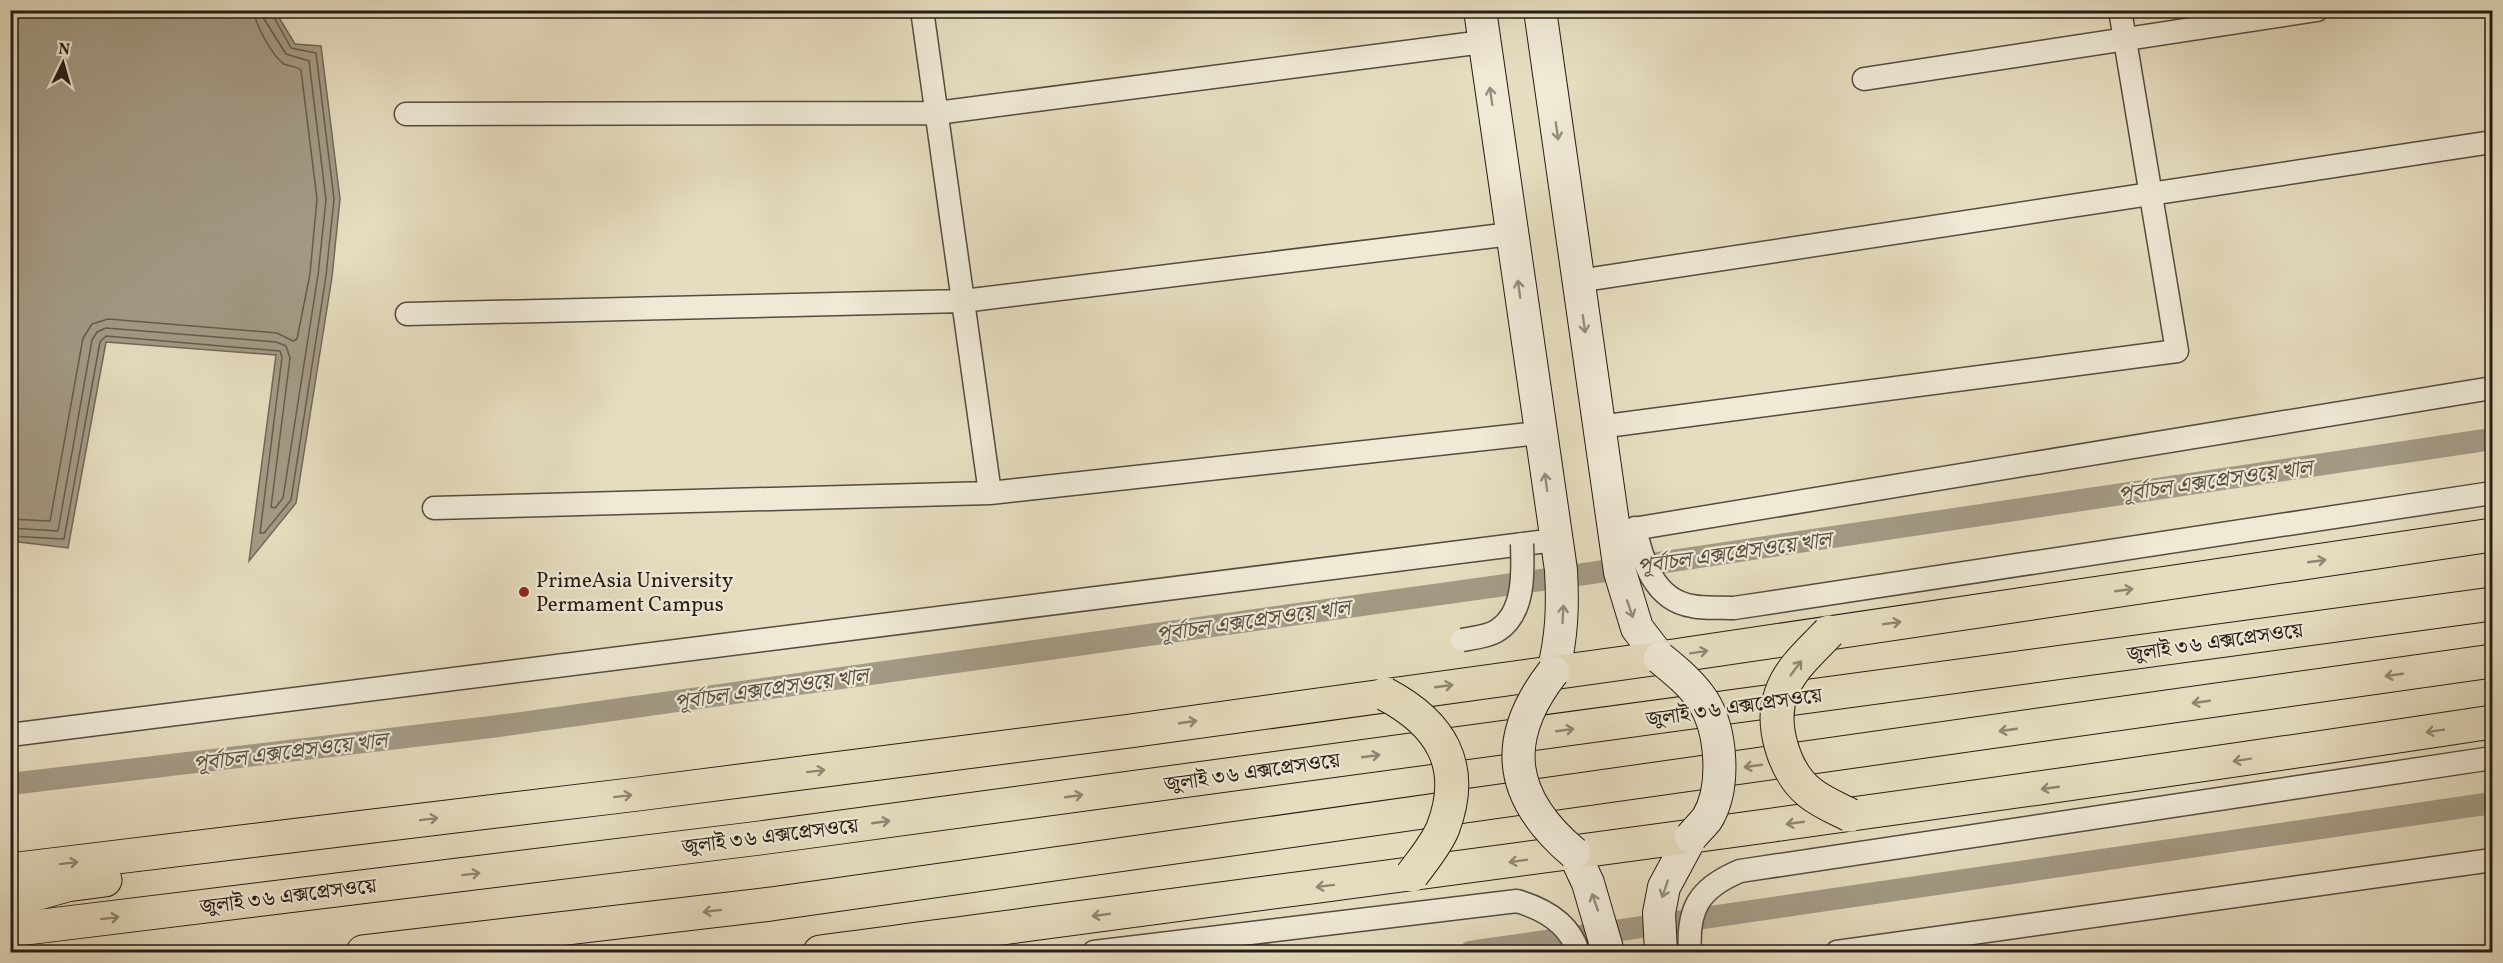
<svg xmlns="http://www.w3.org/2000/svg" width="2503" height="963" viewBox="0 0 2503 963" font-family="Vollkorn,'Noto Serif Bengali',serif">
<style>
.water{fill:#a49b86;stroke:#716858;stroke-width:1.5}
.lines{fill:none;stroke-linecap:round;stroke-linejoin:round}
.shore{stroke:#645c4d;stroke-width:1.5}
.canal{stroke:#a49b86;stroke-width:22}
.street-casing{stroke:#554c3f;stroke-width:25}
.secondary-casing{stroke:#251c14;stroke-width:34}
.primary-casing{stroke:#251c14;stroke-width:35}
.highway-casing{stroke:#251c14;stroke-width:35}
.street{stroke:#efe9d6;stroke-width:22}
.secondary{stroke:#efe9d6;stroke-width:32}
.primary{stroke:#e6ddc0;stroke-width:33}
.highway{stroke:#e6ddc0;stroke-width:33}
.street-bridge-casing{stroke:#554c3f;stroke-width:25;stroke-linecap:butt}
.secondary-bridge-casing{stroke:#251c14;stroke-width:34;stroke-linecap:butt}
.primary-bridge-casing{stroke:#251c14;stroke-width:35;stroke-linecap:butt}
.street-bridge{stroke:#efe9d6;stroke-width:22}
.secondary-bridge{stroke:#efe9d6;stroke-width:32}
.primary-bridge{stroke:#e6ddc0;stroke-width:33}
.oneway{stroke:#948d7f}
.oneway2{stroke:#8f8673}
.poi-dot{fill:#8f2418;stroke:#efe9d6;stroke-width:2}
.labels{text-anchor:middle;stroke-width:4.5;stroke-linejoin:round;paint-order:stroke}
.poi-label{font-size:21px;fill:#251c14;stroke:#efe9d6;text-anchor:start}
.street-label{font-size:21px;fill:#251c14;stroke:#efe9d6}
.water-label{font-size:22px;font-style:italic;fill:#584f42;stroke:#efe9d6}
</style>
<rect width="100%" height="100%" fill="#e6ddc0"/>
<filter id="stains"><feTurbulence type="fractalNoise" baseFrequency=".00333" numOctaves="4"/><feColorMatrix values="0 0 0 0 .2 0 0 0 0 .09 0 0 0 0 .02 0 0 0 .5 -.17"/></filter>
<radialGradient id="worn" r=".72"><stop offset=".6" stop-color="#630" stop-opacity="0"/><stop offset="1" stop-color="#630" stop-opacity=".3"/></radialGradient>
<path class="water" d="M11 10 275 11 295 44 321 46 340 199 332 277 296 503 249 561 276 355 106 342 68 548 11 541Z"/>
<g class="lines">
<path class="shore" d="M10 519 50 521 83 338 92 324 108 319 277 333 293 341 297 339 310 274 317 199 301 70C297 66 290 67 284 64 273 57 254 23 254 10
M10 528 58 531 92 340 97 332 106 328 276 342 286 346 290 358 271 507 275 508 283 498 318 275 326 200 309 61 286 54 264 19 263 10
M10 536 64 539 100 342 106 336 280 351 282 357 260 533H264L291 500 326 276 334 199 316 53 291 48 270 10"/>
<path class="canal" d="M10 784 499 726 1591 573 2492 439
M1470 952 2492 803"/>
<defs>
<path id="street" d="M922 10 990 493
M1864 79 2317 10
M406 114 937 113 1483 42
M1578 281 2492 142
M407 314 963 301 1511 234
M1599 427 2177 351 2120 10
M434 508 990 493 1539 433
M1635 528C1642 560 1654 600 1692 606 1705 609 1721 607 1734 608L2492 493
M1621 531 2492 388
M10 735 1555 540
M1094 952 1517 901C1544 909 1570 924 1578 952
M1690 952C1687 909 1699 888 1740 871L2492 758
M1837 952 2492 860"/>
<path id="secondary" d="M1480 10 1561 570C1563 606 1562 637 1553 672
M1540 10 1620 572 1637 628 1660 658
M1574 853 1588 883 1608 952
M1661 952 1659 913 1664 887 1691 837"/>
<path id="primary" d="M10 870 638 794 1130 731 1660 658 2492 535
M10 901 67 885 105 880
M820 952C1378 878 1936 806 2492 722"/>
<path id="highway" d="M10 930 760 838 2492 604
M363 952 771 904 2492 661"/>
</defs>
<use href="#street" class="street-casing"/>
<use href="#secondary" class="secondary-casing"/>
<use href="#primary" class="primary-casing"/>
<use href="#highway" class="highway-casing"/>
<use href="#street" class="street"/>
<use href="#secondary" class="secondary"/>
<use href="#primary" class="primary"/>
<use href="#highway" class="highway"/>
<defs>
<path id="street-bridge" d="M1462 640C1473 638 1490 636 1498 630 1525 612 1523 572 1522 544"/>
<path id="secondary-bridge" d="M1660 658C1676 671 1692 684 1703 701 1722 731 1726 788 1707 819 1702 825 1696 831 1691 837
M1553 672C1500 740 1509 798 1574 853"/>
<path id="primary-bridge" d="M1829 632C1812 650 1789 669 1781 694 1770 725 1784 771 1809 792 1821 802 1836 808 1850 815
M1385 694C1440 723 1467 765 1443 828 1436 845 1423 860 1412 875"/>
</defs>
<use href="#street-bridge" class="street-bridge-casing"/>
<use href="#secondary-bridge" class="secondary-bridge-casing"/>
<use href="#primary-bridge" class="primary-bridge-casing"/>
<use href="#street-bridge" class="street-bridge"/>
<use href="#secondary-bridge" class="secondary-bridge"/>
<use href="#primary-bridge" class="primary-bridge"/>
</g>
<defs><path id="oneway-shaft" d="M-6 0H5M1.5-3L5.5 0L1.5 3" fill="none" stroke-width="1.6" stroke-linecap="round" stroke-linejoin="round" transform="scale(1.5)"/></defs>
<g class="oneway">
<use href="#oneway-shaft" transform="translate(1491 96) rotate(-98)"/>
<use href="#oneway-shaft" transform="translate(1557 131) rotate(82)"/>
<use href="#oneway-shaft" transform="translate(1519 289) rotate(-98)"/>
<use href="#oneway-shaft" transform="translate(1584 324) rotate(82)"/>
<use href="#oneway-shaft" transform="translate(1546 482) rotate(-98)"/>
<use href="#oneway-shaft" transform="translate(1630 609) rotate(71)"/>
<use href="#oneway-shaft" transform="translate(1563 614) rotate(-87)"/>
<use href="#oneway-shaft" transform="translate(1665 889) rotate(108)"/>
<use href="#oneway-shaft" transform="translate(1595 902) rotate(-109)"/>
</g>
<g class="oneway2">
<use href="#oneway-shaft" transform="translate(2317 561) rotate(-8)"/>
<use href="#oneway-shaft" transform="translate(2124 590) rotate(-8)"/>
<use href="#oneway-shaft" transform="translate(1892 623) rotate(-8)"/>
<use href="#oneway-shaft" transform="translate(1699 652) rotate(-9)"/>
<use href="#oneway-shaft" transform="translate(1796 668) rotate(-53)"/>
<use href="#oneway-shaft" transform="translate(2394 675) rotate(172)"/>
<use href="#oneway-shaft" transform="translate(1444 686) rotate(-8)"/>
<use href="#oneway-shaft" transform="translate(2201 702) rotate(172)"/>
<use href="#oneway-shaft" transform="translate(1188 722) rotate(-8)"/>
<use href="#oneway-shaft" transform="translate(1565 730) rotate(-8)"/>
<use href="#oneway-shaft" transform="translate(2008 730) rotate(172)"/>
<use href="#oneway-shaft" transform="translate(2435 731) rotate(171)"/>
<use href="#oneway-shaft" transform="translate(1371 756) rotate(-8)"/>
<use href="#oneway-shaft" transform="translate(2242 760) rotate(171)"/>
<use href="#oneway-shaft" transform="translate(1753 766) rotate(172)"/>
<use href="#oneway-shaft" transform="translate(816 771) rotate(-7)"/>
<use href="#oneway-shaft" transform="translate(2050 788) rotate(172)"/>
<use href="#oneway-shaft" transform="translate(623 796) rotate(-7)"/>
<use href="#oneway-shaft" transform="translate(1074 796) rotate(-8)"/>
<use href="#oneway-shaft" transform="translate(429 819) rotate(-7)"/>
<use href="#oneway-shaft" transform="translate(881 822) rotate(-8)"/>
<use href="#oneway-shaft" transform="translate(1795 823) rotate(172)"/>
<use href="#oneway-shaft" transform="translate(1518 861) rotate(172)"/>
<use href="#oneway-shaft" transform="translate(69 863) rotate(-7)"/>
<use href="#oneway-shaft" transform="translate(471 874) rotate(-7)"/>
<use href="#oneway-shaft" transform="translate(1325 886) rotate(173)"/>
<use href="#oneway-shaft" transform="translate(712 911) rotate(173)"/>
<use href="#oneway-shaft" transform="translate(1101 915) rotate(172)"/>
<use href="#oneway-shaft" transform="translate(110 918) rotate(-7)"/>
</g>
<circle class="poi-dot" cx="524" cy="592" r="6"/>
<g class="labels">
<g class="poi-label">
<text x="536" y="587">PrimeAsia University<tspan x="536" dy="24">Permament Campus</tspan></text>
</g>
<g class="street-label">
<text transform="translate(2215 642) rotate(-8)" y="7">জুলাই ৩৬ এক্সপ্রেসওয়ে</text>
<text transform="translate(1734 707) rotate(-8)" y="7">জুলাই ৩৬ এক্সপ্রেসওয়ে</text>
<text transform="translate(1252 772) rotate(-8)" y="7">জুলাই ৩৬ এক্সপ্রেসওয়ে</text>
<text transform="translate(770 836) rotate(-7)" y="7">জুলাই ৩৬ এক্সপ্রেসওয়ে</text>
<text transform="translate(288 896) rotate(-7)" y="7">জুলাই ৩৬ এক্সপ্রেসওয়ে</text>
</g>
<g class="water-label">
<text transform="translate(2215 480) rotate(-8)" y="8">পূর্বাচল এক্সপ্রেসওয়ে খাল</text>
<text transform="translate(1734 552) rotate(-8)" y="8">পূর্বাচল এক্সপ্রেসওয়ে খাল</text>
<text transform="translate(1253 620) rotate(-8)" y="8">পূর্বাচল এক্সপ্রেসওয়ে খাল</text>
<text transform="translate(771 688) rotate(-8)" y="8">পূর্বাচল এক্সপ্রেসওয়ে খাল</text>
<text transform="translate(290 751) rotate(-7)" y="8">পূর্বাচল এক্সপ্রেসওয়ে খাল</text>
</g>
</g>
<rect width="2503" height="963" fill="none" stroke="#e6ddc0" stroke-width="36"/>
<rect x="12" y="12" width="2479" height="939" fill="none" stroke="#251c14" stroke-width="3"/>
<rect x="18" y="18" width="2467" height="927" fill="none" stroke="#251c14" stroke-width="1.5"/>
<g transform="translate(63 63) rotate(5)" stroke="#efe9d6" stroke-width="4.5" paint-order="stroke">
<path d="M0-4.5L10 22L0 15L-10 22Z" fill="#251c14"/>
<text y="-9" font-size="16" font-weight="bold" text-anchor="middle" fill="#251c14">N</text>
</g>
<rect width="100%" height="100%" filter="url(#stains)"/>
<rect width="100%" height="100%" fill="url(#worn)"/>
</svg>
